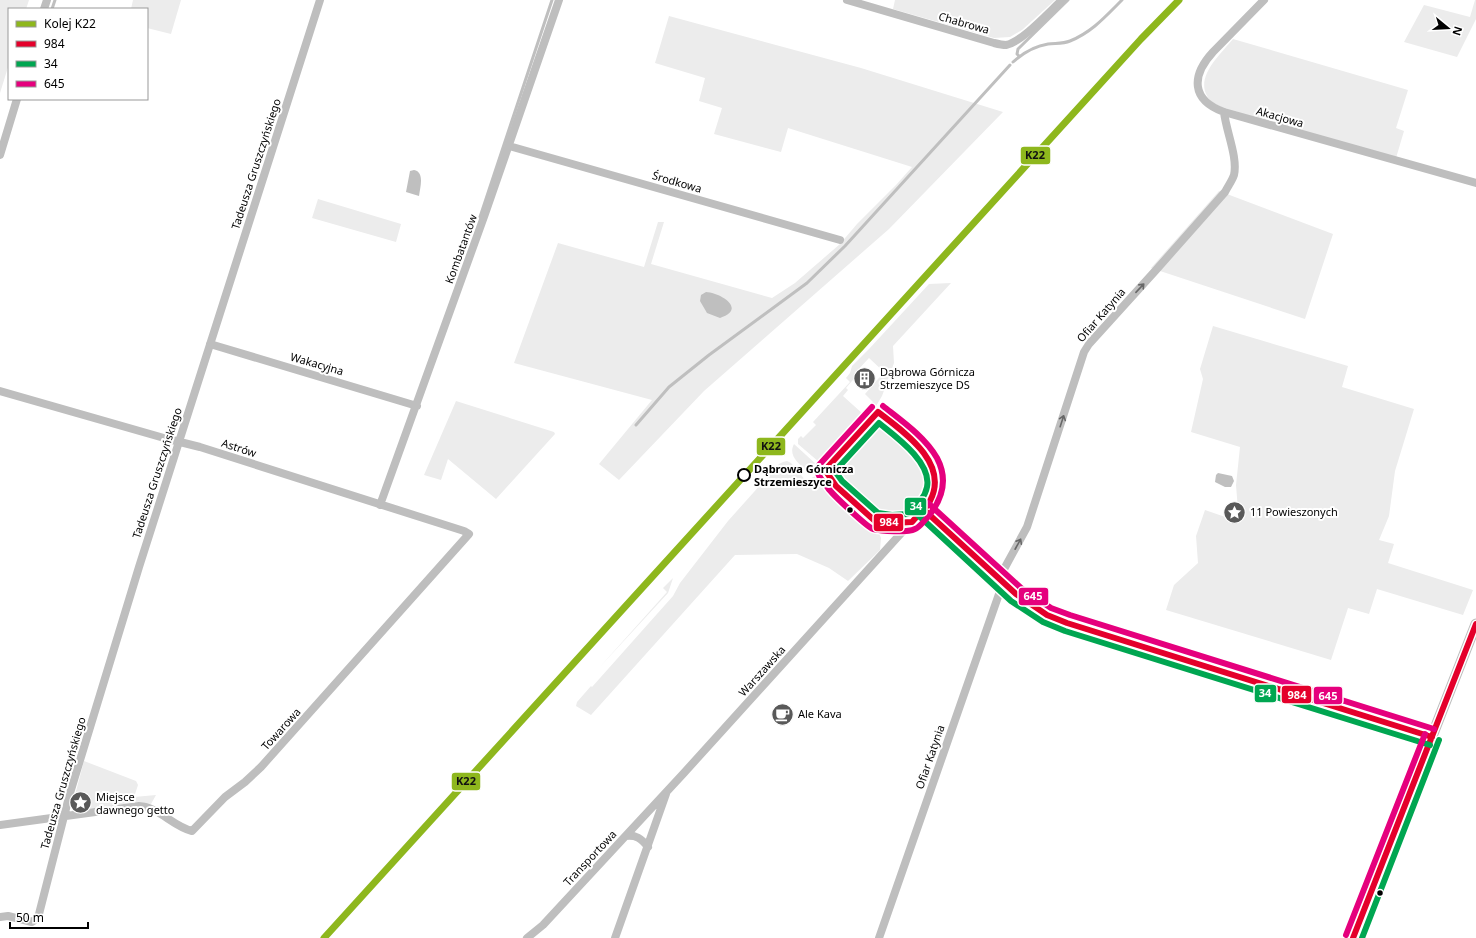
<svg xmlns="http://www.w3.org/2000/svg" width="1476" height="938" viewBox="0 0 1476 938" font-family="'Noto Sans',sans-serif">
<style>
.green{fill:#ececec}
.water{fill:#bfbfbf}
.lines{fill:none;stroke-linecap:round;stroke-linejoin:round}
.stream{stroke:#bfbfbf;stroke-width:3}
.minor{stroke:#bebebe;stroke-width:8}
.tertiary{stroke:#bebebe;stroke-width:11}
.bus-1-casing{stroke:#fff;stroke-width:9}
.bus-2-casing{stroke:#fff;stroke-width:9}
.bus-3-casing{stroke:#fff;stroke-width:9}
.bus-1{stroke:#e4002b;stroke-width:6}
.bus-2{stroke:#00a651;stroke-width:6}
.bus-3{stroke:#e5007d;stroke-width:6}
.rail-1-casing{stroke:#fff;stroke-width:10}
.rail-1{stroke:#8eb71d;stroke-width:7}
.oneway{stroke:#686868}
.stop-dot{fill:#fff;stroke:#000;stroke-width:2}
.bus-dot{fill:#000;stroke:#fff;stroke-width:1.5}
.labels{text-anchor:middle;stroke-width:4;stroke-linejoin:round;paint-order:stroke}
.street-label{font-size:11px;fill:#000;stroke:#fff}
.poi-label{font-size:11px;fill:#000;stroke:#fff;text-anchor:start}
.stop-label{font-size:11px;font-weight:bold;fill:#000;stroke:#fff;text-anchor:start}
.line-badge{stroke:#fff;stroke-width:1.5}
.badge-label{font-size:11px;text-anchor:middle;font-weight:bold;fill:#fff}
.pale-badge-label{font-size:11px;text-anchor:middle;font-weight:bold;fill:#111}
</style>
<rect width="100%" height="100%" fill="#fff"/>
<path class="green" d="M0 0H29L26 9H9V64L0 93Z
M133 0H181L171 34 147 28V9H131Z
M895 0H1055L1022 30 1010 37 994 38 893 9Z
M1475 0H1476V19L1457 57 1404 42 1424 5 1470 17Z
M669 16 861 68 1003 112 889 229 704 391 619 480 599 464 652 400 514 363 558 243 644 267 658 222H664L651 264 772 298 795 283 840 244 857 224 896 185 912 167 788 128 781 152 714 134 722 108 699 101 705 78 655 63Z
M1233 39 1408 90 1396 128 1404 131 1396 158 1228 110C1223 107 1215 105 1211 101 1191 80 1220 55 1233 39Z
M1219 191 1333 234 1305 319 1151 268Z
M318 199 401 224 396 242 312 218Z
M951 283 893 346 894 363 882 396 876 406 873 409 868 408 873 402 865 394 884 372 869 358 856 372 858 374 846 388 848 390 843 396 863 414 864 419 827 461 819 462 798 444V439L801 436 803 438 816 425 813 422 850 382 846 378 850 373 852 366 869 349 929 284Z
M1213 326 1348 366 1342 387 1414 409 1395 471 1389 516 1379 540 1394 544 1388 563 1473 590 1463 615 1377 589 1369 614 1348 608 1331 660 1166 610 1174 585 1198 563 1196 536 1205 510 1234 520 1238 510 1236 485 1240 447 1191 432 1203 379 1200 369Z
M456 401 554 432 555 434 496 499 448 459 441 480 424 475Z
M882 424C892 426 899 435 906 442 914 450 923 457 927 468 938 498 907 530 877 515 867 510 859 500 851 493 841 483 833 478 839 463L871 427Z
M794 444 817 465 812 470H806C798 463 788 455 794 444Z
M787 461 791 463 806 481 815 476 850 511 878 531 881 538 880 550 848 581 829 568 797 554 735 555 591 715 576 706 577 702 591 686 592 687 673 596 680 583 728 521 779 464 783 462Z
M673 578 668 593 598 669 667 592 663 588Z
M84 761 136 781 138 785 134 797 156 795 151 804 138 802 88 809 80 807 75 801V795Z"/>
<path class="water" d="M414 170C425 172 420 188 419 196L406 192 410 171Z
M706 292C721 293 747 309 720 318L707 313 700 301 701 295Z
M1218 473 1232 476 1234 481 1231 487H1225L1215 482 1216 475Z"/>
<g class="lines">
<path class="stream" d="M52 9 55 0
M1019 56 1017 54 1018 49 1068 0
M1013 62C1023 53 1035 46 1048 44 1055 43 1063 44 1070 41 1092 32 1105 17 1122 0
M480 217 552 0
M636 425 669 387 709 355 807 283 845 246 1010 65"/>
<path class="minor" d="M847 0 994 43C998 44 1002 45 1006 45 1022 42 1049 12 1062 0
M1264 0 1213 52C1191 76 1191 100 1224 112L1476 183
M44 9 47 0
M509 146 840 240
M0 155 17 99
M210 344 417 406
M0 391 164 438 200 447 464 531 469 534 261 767 245 782 225 797 192 831C172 826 159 807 139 806L0 825
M380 505 485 214 559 0
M998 577 1003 571 1027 527 1084 352 1089 344 1156 270 1225 192C1228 186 1232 181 1234 175 1238 157 1226 131 1224 112
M626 836C636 835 641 838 648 847
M0 917 8 916 32 922 38 918 39 914 70 793 139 567 320 0
M527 938 543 925 683 774 923 509 1016 594 1036 608 1047 615 1067 623 1432 737
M615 938 666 794
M879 938 999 594 1006 585"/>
<path class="tertiary" d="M1353 938 1476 624"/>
<defs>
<path id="bus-1" d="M878 412C904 432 950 463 930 501 926 509 918 515 912 522L892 523 875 521 836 486 825 470Z
M923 509 1016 594 1047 615 1067 623 1432 737
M1353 938 1476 624"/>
<path id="bus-2" d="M879 423C895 436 932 462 927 487 925 498 916 506 908 514L892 515 878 513 842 481 835 471Z
M918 515 1011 601 1043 622 1065 631 1430 745
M1362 938 1439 740"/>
<path id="bus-3" d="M872 407 819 465C814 473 823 481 828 488 832 494 867 527 873 529 881 531 907 533 915 529 919 528 923 522 926 519 942 501 949 481 937 458 925 437 902 421 883 406
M928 503 1021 588 1051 608 1070 615 1434 729
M1346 935 1425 734"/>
</defs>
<use href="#bus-1" class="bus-1-casing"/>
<use href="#bus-2" class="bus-2-casing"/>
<use href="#bus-3" class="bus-3-casing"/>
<use href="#bus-1" class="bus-1"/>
<use href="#bus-2" class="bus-2"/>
<use href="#bus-3" class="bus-3"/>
<defs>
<path id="rail-1" d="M324 938 1141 39 1179 0"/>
</defs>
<use href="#rail-1" class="rail-1-casing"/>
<use href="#rail-1" class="rail-1"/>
</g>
<defs><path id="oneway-shaft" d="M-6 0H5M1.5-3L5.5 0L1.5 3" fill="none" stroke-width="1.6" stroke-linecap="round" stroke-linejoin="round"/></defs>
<g class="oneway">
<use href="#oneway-shaft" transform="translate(1140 288) rotate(-47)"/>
<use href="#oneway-shaft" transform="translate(1062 421) rotate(-72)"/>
<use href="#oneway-shaft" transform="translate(1018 544) rotate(-61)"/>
</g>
<defs>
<symbol id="building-disc" viewBox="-11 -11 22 22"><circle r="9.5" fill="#595959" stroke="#fff"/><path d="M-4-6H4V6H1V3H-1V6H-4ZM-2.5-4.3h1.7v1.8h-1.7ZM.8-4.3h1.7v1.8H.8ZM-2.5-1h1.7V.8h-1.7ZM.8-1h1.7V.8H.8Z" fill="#fff"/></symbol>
<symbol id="sight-disc" viewBox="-11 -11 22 22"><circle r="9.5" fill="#595959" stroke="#fff"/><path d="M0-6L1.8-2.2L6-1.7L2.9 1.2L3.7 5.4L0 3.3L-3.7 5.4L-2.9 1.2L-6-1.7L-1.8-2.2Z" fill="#fff"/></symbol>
<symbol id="cafe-disc" viewBox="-11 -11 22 22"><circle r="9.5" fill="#595959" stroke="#fff"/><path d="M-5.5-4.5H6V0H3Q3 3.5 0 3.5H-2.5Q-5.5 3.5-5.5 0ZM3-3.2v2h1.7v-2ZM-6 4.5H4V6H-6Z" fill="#fff"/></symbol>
</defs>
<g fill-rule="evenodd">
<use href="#building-disc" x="852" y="366" width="25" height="25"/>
<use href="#sight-disc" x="1222" y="500" width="25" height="25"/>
<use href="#cafe-disc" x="770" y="702" width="25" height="25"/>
<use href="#sight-disc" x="68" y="790" width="25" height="25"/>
</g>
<circle class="stop-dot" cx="744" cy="475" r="6"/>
<g class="bus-dot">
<circle cx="850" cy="510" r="3.5"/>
<circle cx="1380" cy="893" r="3.5"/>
</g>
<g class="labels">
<g class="street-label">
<text transform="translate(964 23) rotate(16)" y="4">Chabrowa</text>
<text transform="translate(1280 117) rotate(16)" y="4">Akacjowa</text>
<text transform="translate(256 164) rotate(-72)" y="4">Tadeusza Gruszczyńskiego</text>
<text transform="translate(677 182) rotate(16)" y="4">Środkowa</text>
<text transform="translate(461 249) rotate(-70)" y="4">Kombatantów</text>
<text transform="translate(1101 315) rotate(-49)" y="4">Ofiar Katynia</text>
<text transform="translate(317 364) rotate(16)" y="4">Wakacyjna</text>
<text transform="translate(239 448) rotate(18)" y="4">Astrów</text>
<text transform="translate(157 473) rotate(-72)" y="4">Tadeusza Gruszczyńskiego</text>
<text transform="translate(762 671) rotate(-48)" y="4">Warszawska</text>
<text transform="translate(281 729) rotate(-48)" y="4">Towarowa</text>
<text transform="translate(930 757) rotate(-71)" y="4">Ofiar Katynia</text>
<text transform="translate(63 783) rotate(-74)" y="4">Tadeusza Gruszczyńskiego</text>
<text transform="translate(590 858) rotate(-47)" y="4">Transportowa</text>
</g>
<g class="poi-label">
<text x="880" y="376">Dąbrowa Górnicza<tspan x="880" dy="13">Strzemieszyce DS</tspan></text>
<text x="1250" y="516">11 Powieszonych</text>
<text x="798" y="718">Ale Kava</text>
<text x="96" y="801">Miejsce<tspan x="96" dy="13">dawnego getto</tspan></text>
</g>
<g class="stop-label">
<text x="754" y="473">Dąbrowa Górnicza<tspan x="754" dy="13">Strzemieszyce</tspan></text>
</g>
</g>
<g class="line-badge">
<rect x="1020" y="146" width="31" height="19" rx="4" fill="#8eb71d"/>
<rect x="756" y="437" width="30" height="19" rx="4" fill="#8eb71d"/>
<rect x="904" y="497" width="23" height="19" rx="4" fill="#00a651"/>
<rect x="873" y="513" width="31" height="19" rx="4" fill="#e4002b"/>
<rect x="1018" y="587" width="31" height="19" rx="4" fill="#e5007d"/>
<rect x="1254" y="684" width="23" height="19" rx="4" fill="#00a651"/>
<rect x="1281" y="685" width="31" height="19" rx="4" fill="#e4002b"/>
<rect x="1313" y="686" width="30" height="19" rx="4" fill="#e5007d"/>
<rect x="451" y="772" width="30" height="19" rx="4" fill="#8eb71d"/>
</g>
<g class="badge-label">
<text x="916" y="510">34</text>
<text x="889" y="526">984</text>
<text x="1033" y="600">645</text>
<text x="1265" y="697">34</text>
<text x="1297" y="699">984</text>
<text x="1328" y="700">645</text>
</g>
<g class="pale-badge-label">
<text x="1035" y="159">K22</text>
<text x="771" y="450">K22</text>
<text x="466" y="785">K22</text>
</g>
<rect x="8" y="8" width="140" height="92" fill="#ffffff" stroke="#999999"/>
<rect x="16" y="21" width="20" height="6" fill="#8eb71d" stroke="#999999"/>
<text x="44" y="28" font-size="12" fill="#000000">Kolej K22</text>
<rect x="16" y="41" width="20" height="6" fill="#e4002b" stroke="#999999"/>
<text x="44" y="48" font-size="12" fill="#000000">984</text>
<rect x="16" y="61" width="20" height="6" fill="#00a651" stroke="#999999"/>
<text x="44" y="68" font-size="12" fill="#000000">34</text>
<rect x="16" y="81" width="20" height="6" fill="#e5007d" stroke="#999999"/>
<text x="44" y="88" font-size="12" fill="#000000">645</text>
<g transform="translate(1448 28) rotate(108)" stroke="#ffffff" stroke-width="3" paint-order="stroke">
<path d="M0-3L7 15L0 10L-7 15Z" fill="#000000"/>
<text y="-6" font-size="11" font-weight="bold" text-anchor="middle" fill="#000000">N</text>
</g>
<path d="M10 922v6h78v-6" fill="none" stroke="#000000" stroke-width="2"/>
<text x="16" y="922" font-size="12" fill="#000000" stroke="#ffffff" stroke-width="3" paint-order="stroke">50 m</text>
</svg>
